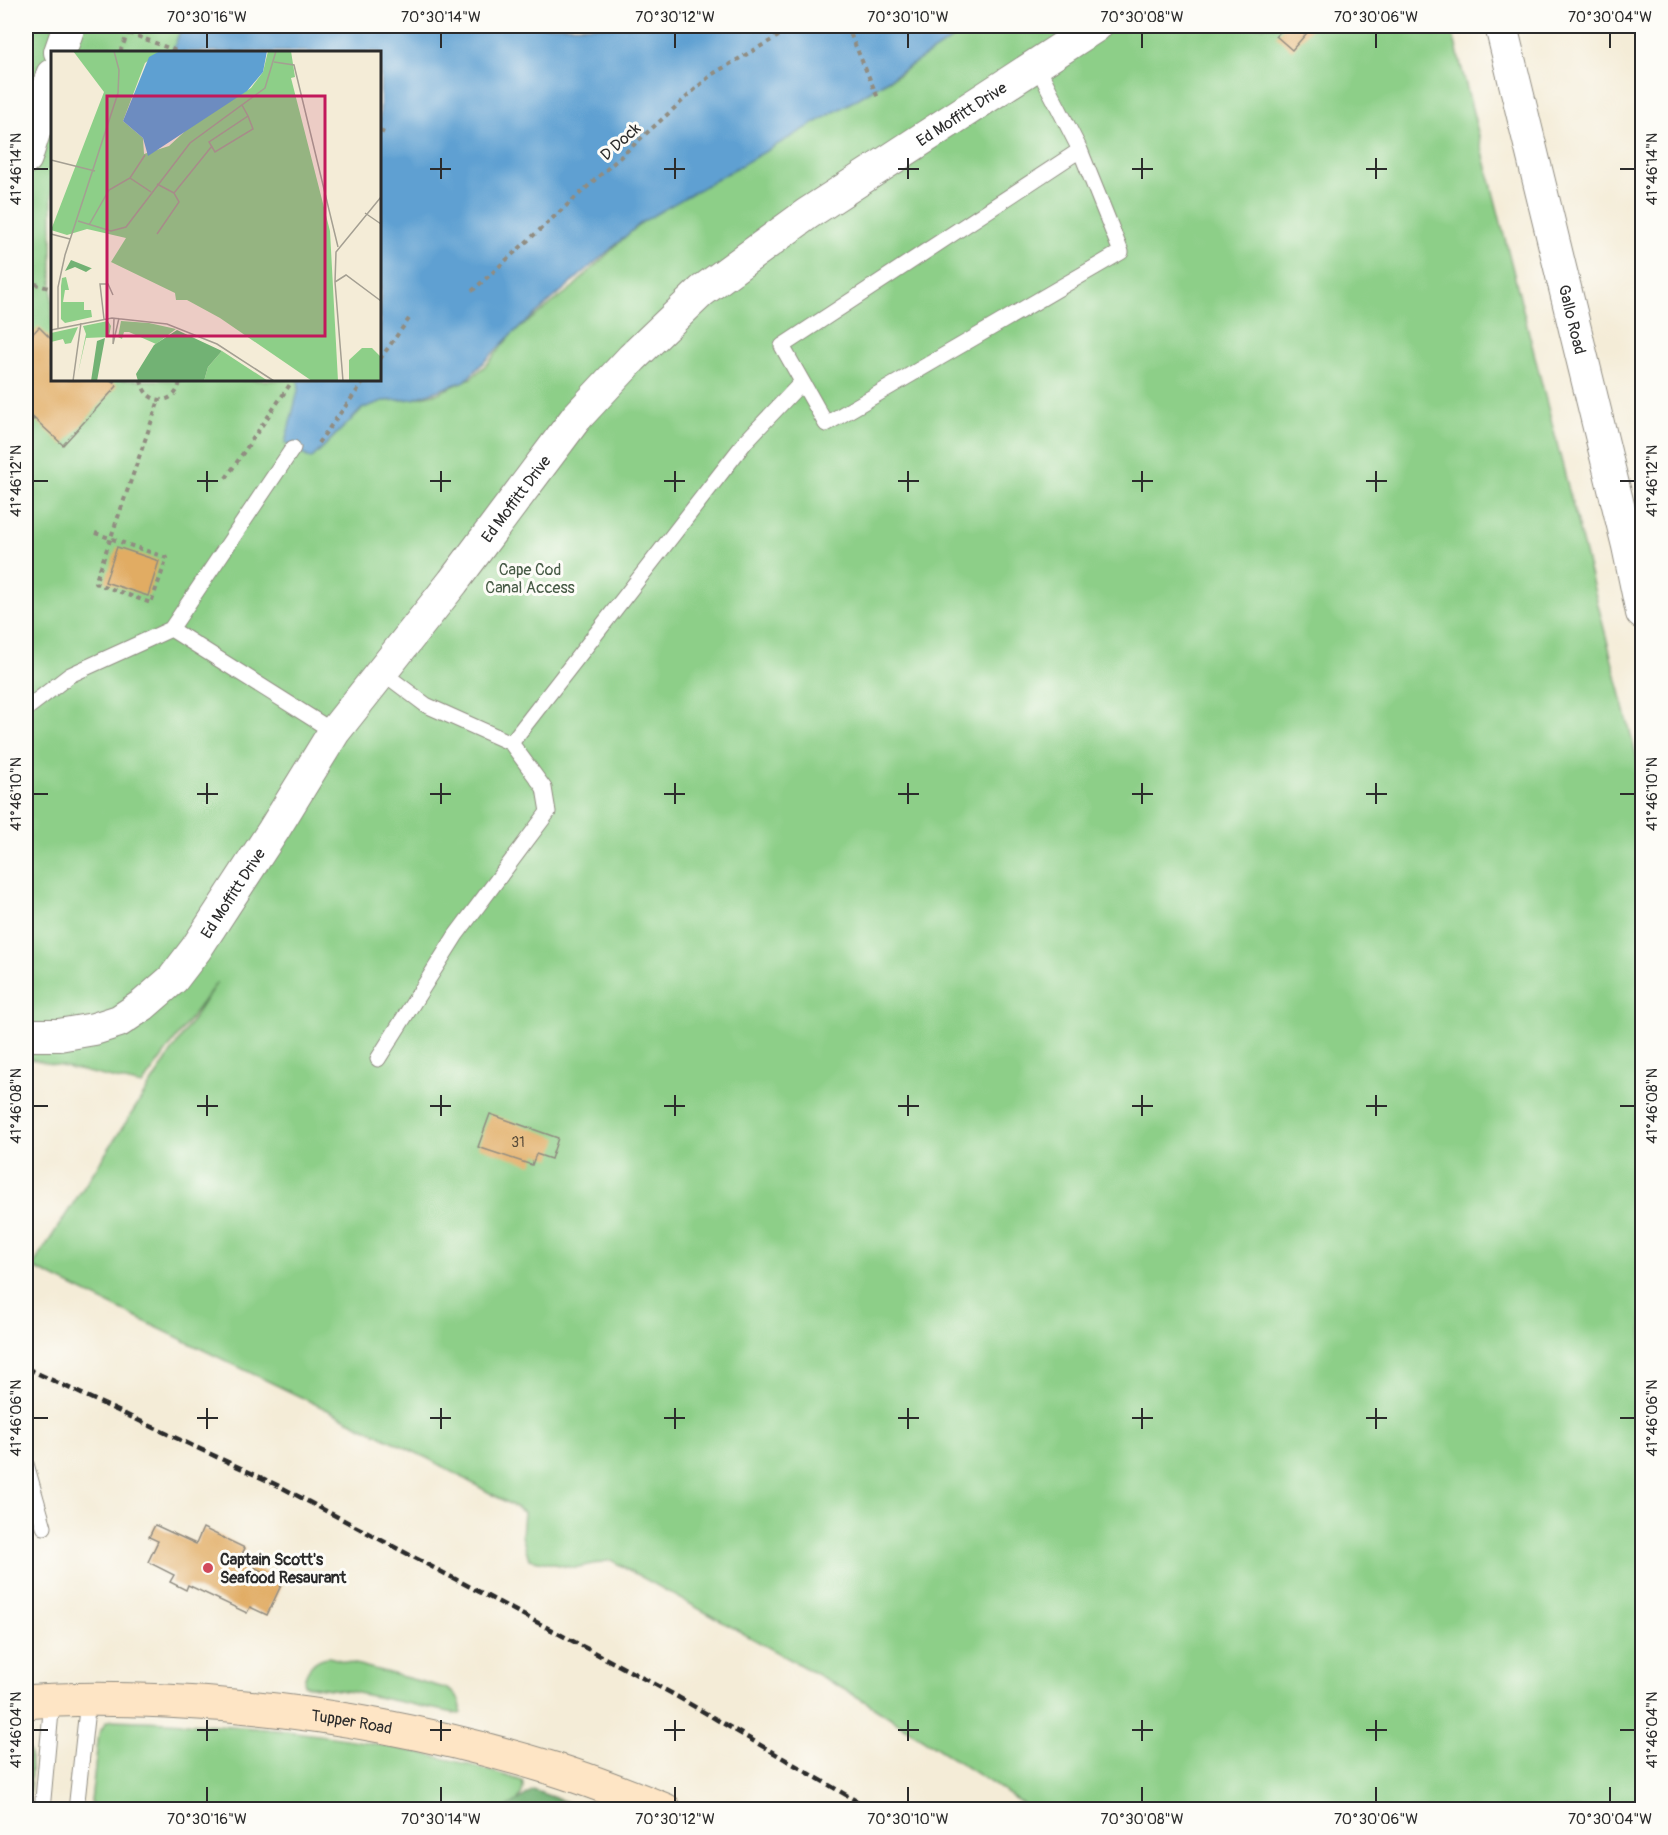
<svg xmlns="http://www.w3.org/2000/svg" width="1668" height="1835" viewBox="0 0 1668 1835" font-family="Pangolin,sans-serif">
<style>
.green{fill:#8dcf88;stroke:#5c7d5a;stroke-width:1.5}
.forest{fill:#72b274;stroke:#4e6e50;stroke-width:1.5}
.water{fill:#5ea0d2;stroke:#44667e;stroke-width:1.5}
.building{fill:#e1ac64}
.lines{fill:none;stroke-linecap:round;stroke-linejoin:round}
.service-casing{stroke:#908c81;stroke-width:17}
.minor-casing{stroke:#908c81;stroke-width:34}
.secondary-casing{stroke:#908c81;stroke-width:35}
.path{stroke:#908c81;stroke-width:4;stroke-dasharray:4.5 4.5;stroke-linecap:butt}
.service{stroke:#fff;stroke-width:15}
.minor{stroke:#fff;stroke-width:32}
.secondary{stroke:#fee5c5;stroke-width:33}
.rail{stroke:#2b2b2b;stroke-width:4.5;stroke-dasharray:9 4.5;stroke-linecap:butt}
.ticks{fill:none;stroke:#2b2b2b;stroke-width:2}
.poi-dot{fill:#d1495b;stroke:#fdfcf7;stroke-width:2}
.labels{text-anchor:middle;stroke-width:6;stroke-linejoin:round;paint-order:stroke}
.number-label{font-size:14px;fill:#584b39}
.street-label{font-size:16px;fill:#2b2b2b;stroke:#fdfcf7}
.park-label{font-size:16px;fill:#485c47;stroke:#fdfcf7}
.poi-label{font-size:16px;font-weight:bold;fill:#2b2b2b;stroke:#fdfcf7;text-anchor:start}
.inset-road{fill:none;stroke:#a49f92;stroke-width:1.5}
.view{fill:#c2185b;fill-opacity:0.15;stroke:#c2185b;stroke-width:3}
.inset-edge{fill:none;stroke:#2b2b2b;stroke-width:3}
.neatline{fill:none;stroke:#2b2b2b;stroke-width:2}
.ticks-label{font-size:15px;text-anchor:middle;fill:#2b2b2b}
</style>
<rect width="100%" height="100%" fill="#fdfcf7"/>
<filter id="ink" filterUnits="userSpaceOnUse"><feTurbulence type="fractalNoise" baseFrequency=".0167" numOctaves="2"/><feDisplacementMap in="SourceGraphic" scale="12" xChannelSelector="R" yChannelSelector="G"/><feConvolveMatrix kernelMatrix="1 2 1 2 8 2 1 2 1" color-interpolation-filters="sRGB"/></filter>
<filter id="wash" filterUnits="userSpaceOnUse"><feTurbulence type="fractalNoise" baseFrequency=".008" numOctaves="4" result="noise"/><feDisplacementMap in="SourceGraphic" scale="24" xChannelSelector="R" yChannelSelector="G"/><feGaussianBlur stdDeviation="1.35" result="paint"/><feColorMatrix in="noise" values="0 0 0 0 0 0 0 0 0 0 0 0 0 0 0 0 0 1.4 0 .05"/><feComposite in="paint" operator="in"/></filter>
<g filter="url(#wash)">
<rect width="100%" height="100%" fill="#f4ecd7"/>
<path class="green" d="M26 26H183L173 52H52V380H299C300 401 292 423 285 443L311 459 363 408 383 401 413 399 438 393 471 378 488 363 511 335 573 287 624 238 667 201 898 75 937 46 969 26H1451L1642 778V1809H1031L863 1700 611 1560 574 1568 529 1559 522 1536 524 1512 429 1459 32 1267 217 982 142 1085 26 1058Z
M329 1657 445 1688C456 1693 462 1701 461 1713L459 1714 352 1692 304 1685C304 1671 314 1658 329 1657Z
M111 1720C250 1724 389 1736 522 1781 526 1793 517 1801 510 1809L144 1810 127 1807 125 1809 90 1810 99 1733 106 1722Z
M26 1744C35 1757 29 1793 27 1810L26 1809Z"/>
<path class="forest" d="M533 1790 586 1809H505Z"/>
<path class="water" d="M182 26H973L864 95 642 222 511 335 465 381 413 399 383 401 363 408 311 459 285 443 299 387 298 380H380V52H172Z"/>
<g id="blocks">
<path class="building" d="M1285 26H1313L1292 50 1276 36Z
M39 327 52 340V380H109L117 386 63 445 26 411V341Z
M117 547 159 561 148 596 105 582Z
M490 1114 558 1138 551 1159 536 1154 532 1165 478 1147Z
M155 1525 196 1544 203 1528 245 1548 239 1560 283 1581 267 1615 250 1607 247 1613 188 1585 186 1590 170 1582 174 1575 148 1562 158 1541 149 1537Z"/>
</g>
</g>
<g filter="url(#ink)">
<use href="#blocks" fill-opacity="0" stroke="#908c81" stroke-width="1.5"/>
<g class="lines">
<defs>
<path id="service" d="M1036 64 1080 150 1121 252 826 424 782 346 1080 150
M171 629 334 732
M382 672 426 705 511 743
M26 709 70 675 171 629 293 448
M378 1059 456 935 548 812 544 788 511 743 746 441 802 382
M26 1464 44 1527
M42 1810 52 1701
M76 1810 88 1700"/>
<g id="minor">
<path id="s1" d="M1501 26 1628 546 1642 613"/>
<path d="M60 52 69 26"/>
<path d="M26 158 52 75"/>
<path id="s2" d="M26 1035H59L94 1029 119 1021 143 1005 173 979 196 949 273 831 334 732 453 582 576 418 632 358 702 291 807 214 1096 26"/>
</g>
<g id="secondary">
<path id="s3" d="M26 1702C72 1698 120 1699 166 1701 298 1707 428 1730 554 1769 592 1781 628 1795 665 1810"/>
</g>
</defs>
<use href="#service" class="service-casing"/>
<use href="#minor" class="minor-casing"/>
<use href="#secondary" class="secondary-casing"/>
<path class="path" d="M847 26 878 98
M129 33 179 52
M120 52 131 26
M380 131 387 134
M26 281 52 289
M472 291 711 75 796 26
M380 359 411 316
M141 380C145 407 178 406 180 380
M112 382 114 380
M26 426 34 418
M318 443 365 380
M226 478 293 380
M95 533 167 558 151 603 95 583 159 400"/>
<use href="#service" class="service"/>
<use href="#minor" class="minor"/>
<use href="#secondary" class="secondary"/>
<path class="rail" d="M26 1368 277 1485 671 1693 872 1810"/>
</g>
</g>
<path class="ticks" d="M207 33V48M441 33V48M675 33V48M908 33V48M1142 33V48M1376 33V48M1610 33V48M441 158V179M675 158V179M908 158V179M1142 158V179M1376 158V179M33 169H48M430 169H451M664 169H685M898 169H919M1132 169H1153M1366 169H1387M1620 169H1635M207 471V492M441 471V492M675 471V492M908 471V492M1142 471V492M1376 471V492M33 481H48M197 481H218M430 481H451M664 481H685M898 481H919M1132 481H1153M1366 481H1387M1620 481H1635M207 783V804M441 783V804M675 783V804M908 783V804M1142 783V804M1376 783V804M33 794H48M197 794H218M430 794H451M664 794H685M898 794H919M1132 794H1153M1366 794H1387M1620 794H1635M207 1095V1116M441 1095V1116M675 1095V1116M908 1095V1116M1142 1095V1116M1376 1095V1116M33 1106H48M197 1106H218M430 1106H451M664 1106H685M898 1106H919M1132 1106H1153M1366 1106H1387M1620 1106H1635M207 1408V1429M441 1408V1429M675 1408V1429M908 1408V1429M1142 1408V1429M1376 1408V1429M33 1418H48M197 1418H218M430 1418H451M664 1418H685M898 1418H919M1132 1418H1153M1366 1418H1387M1620 1418H1635M207 1720V1741M441 1720V1741M675 1720V1741M908 1720V1741M1142 1720V1741M1376 1720V1741M33 1730H48M197 1730H218M430 1730H451M664 1730H685M898 1730H919M1132 1730H1153M1366 1730H1387M1620 1730H1635M207 1787V1802M441 1787V1802M675 1787V1802M908 1787V1802M1142 1787V1802M1376 1787V1802M1610 1787V1802"/>
<circle class="poi-dot" cx="208" cy="1568" r="6"/>
<g class="labels">
<g class="number-label">
<text x="518" y="1147">31</text>
</g>
<g class="street-label">
<text dy="6" stroke="none"><textPath href="#s2" startOffset="1348">Ed Moffitt Drive</textPath></text>
<text transform="translate(620 141) rotate(-42)" y="6">D Dock</text>
<text dy="6" stroke="none"><textPath href="#s1" startOffset="302">Gallo Road</textPath></text>
<text dy="6" stroke="none"><textPath href="#s2" startOffset="754">Ed Moffitt Drive</textPath></text>
<text dy="6" stroke="none"><textPath href="#s2" startOffset="268">Ed Moffitt Drive</textPath></text>
<text dy="6" stroke="none"><textPath href="#s3" startOffset="327">Tupper Road</textPath></text>
</g>
<g class="park-label">
<text x="530" y="575">Cape Cod<tspan x="530" dy="18">Canal Access</tspan></text>
</g>
<g class="poi-label">
<text x="220" y="1565">Captain Scott's<tspan x="220" dy="18">Seafood Resaurant</tspan></text>
</g>
</g>
<g transform="translate(51 51)">
<rect width="330" height="330" fill="#f4ecd7"/>
<path d="M22 0H109L94 12 72 70 92 87 93 103 118 95 143 72 200 37 212 21 217 0H240L244 26 240 27 279 180 287 330H261L169 267 136 249H125L124 242 60 211 75 187 36 178 16 184 0 179 53 41ZM15 226 18 239H14L12 251H33V259H40L41 266 14 272 10 268V235L11 227ZM57 270 60 275 58 286 35 287 27 322 35 283 32 275ZM70 270 98 272 125 278 105 293 78 281H73L71 288 67 286ZM27 276 20 292 14 293 12 288 0 291V282ZM311 297H321L330 306V330H298V309ZM171 300 217 330H153L157 316Z" fill="#8dcf88"/>
<path d="M20 209 40 217H41L35 221 24 216 14 220ZM126 279 171 300 157 316 153 330H87L85 323 103 294ZM54 287 46 330H40L46 290Z" fill="#72b274"/>
<path d="M109 0H216L212 21 196 40 97 105 92 87 72 70 98 6Z" fill="#5ea0d2"/>
<path class="inset-road" d="M223 11 243 14 287 196M191 54 197 65 202 78 164 101 158 91 197 65M0 109 44 120M79 127 100 141M106 133 123 142M314 162 330 173M27 170 60 180 75 176 139 92 214 37 225 0M38 174 58 139 79 127 94 104M0 183 19 188M106 183 128 151 123 142 161 95M284 231 295 224 330 250M53 268 49 233H57L62 244M7 277V236L14 204 67 42 68 19 63 0M0 279 61 267 116 273 166 293 223 330M62 293 68 267M62 293 63 267M22 330 30 272M292 330 284 231 285 201 330 146"/>
<path class="view" d="M56 45H274V285H56Z"/>
<rect width="330" height="330" class="inset-edge"/>
</g>
<rect width="1668" height="1835" fill="none" stroke="#fdfcf7" stroke-width="66"/>
<rect x="33" y="33" width="1602" height="1769" class="neatline"/>
<g class="ticks-label">
<text x="207" y="22">70°30'16"W</text>
<text x="441" y="22">70°30'14"W</text>
<text x="675" y="22">70°30'12"W</text>
<text x="908" y="22">70°30'10"W</text>
<text x="1142" y="22">70°30'08"W</text>
<text x="1376" y="22">70°30'06"W</text>
<text x="1610" y="22">70°30'04"W</text>
<text transform="translate(16 169) rotate(-90)" y="5">41°46'14"N</text>
<text transform="translate(1652 169) rotate(-90)" y="5">41°46'14"N</text>
<text transform="translate(16 481) rotate(-90)" y="5">41°46'12"N</text>
<text transform="translate(1652 481) rotate(-90)" y="5">41°46'12"N</text>
<text transform="translate(16 794) rotate(-90)" y="5">41°46'10"N</text>
<text transform="translate(1652 794) rotate(-90)" y="5">41°46'10"N</text>
<text transform="translate(16 1106) rotate(-90)" y="5">41°46'08"N</text>
<text transform="translate(1652 1106) rotate(-90)" y="5">41°46'08"N</text>
<text transform="translate(16 1418) rotate(-90)" y="5">41°46'06"N</text>
<text transform="translate(1652 1418) rotate(-90)" y="5">41°46'06"N</text>
<text transform="translate(16 1730) rotate(-90)" y="5">41°46'04"N</text>
<text transform="translate(1652 1730) rotate(-90)" y="5">41°46'04"N</text>
<text x="207" y="1824">70°30'16"W</text>
<text x="441" y="1824">70°30'14"W</text>
<text x="675" y="1824">70°30'12"W</text>
<text x="908" y="1824">70°30'10"W</text>
<text x="1142" y="1824">70°30'08"W</text>
<text x="1376" y="1824">70°30'06"W</text>
<text x="1610" y="1824">70°30'04"W</text>
</g>
</svg>
